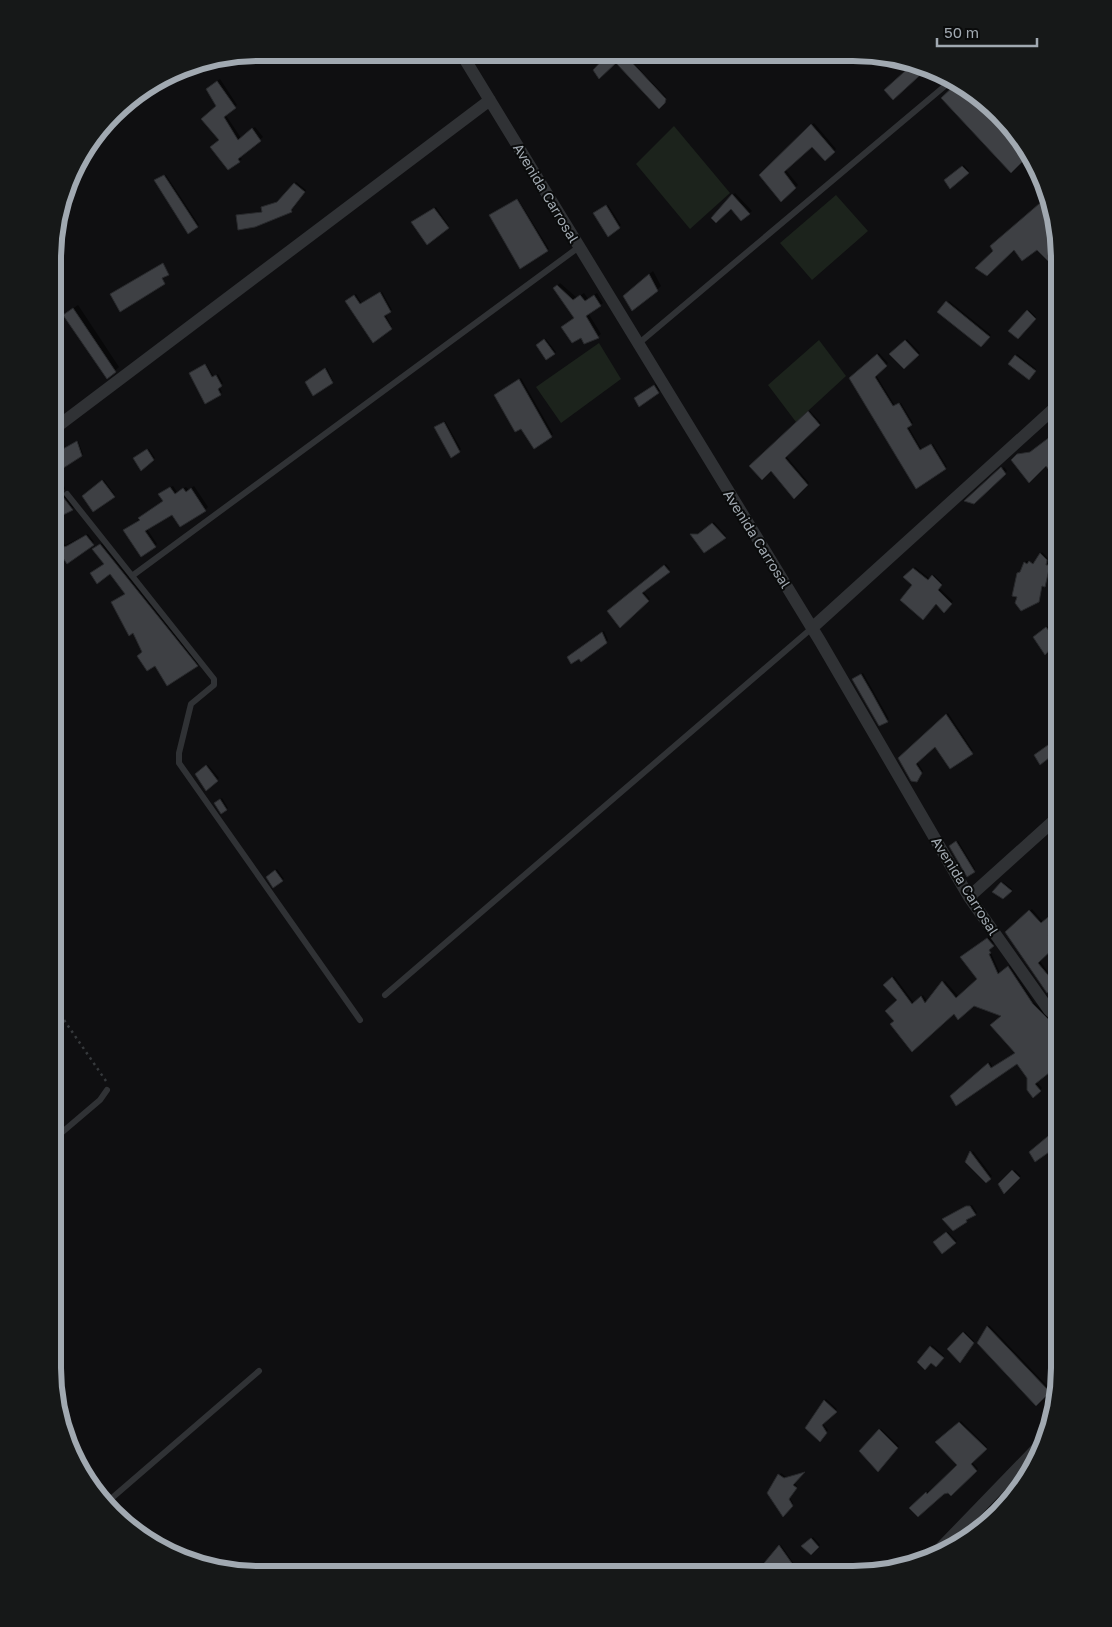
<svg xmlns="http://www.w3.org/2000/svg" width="1112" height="1627" viewBox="0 0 1112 1627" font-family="'Golos Text',sans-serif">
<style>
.green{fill:#1c231c}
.shadow{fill:#0007}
.building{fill:#3e4044;stroke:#292a2d}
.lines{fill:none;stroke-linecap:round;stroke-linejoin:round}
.path{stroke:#36393c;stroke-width:2.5;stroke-dasharray:2.5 4;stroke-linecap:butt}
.service{stroke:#303235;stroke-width:6}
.minor{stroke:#303235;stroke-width:12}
.labels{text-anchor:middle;stroke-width:4;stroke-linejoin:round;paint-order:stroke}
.street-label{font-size:14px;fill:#a1a9b1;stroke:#0a0b0b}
.rim{fill:none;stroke:#a1a9b1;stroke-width:6}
</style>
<rect width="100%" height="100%" fill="#0f0f11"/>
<path class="green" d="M674 126 730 193 690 229 636 164Z
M836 195 868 231 812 280 780 243Z
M819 340 846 376 796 422 768 385Z
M599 343 621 379 561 423 536 387Z"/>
<path class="shadow" d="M608 54H625L666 97 660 106Z
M220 79 237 105 225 114 241 138 255 127 263 137 239 156 242 159 228 169 220 140 217 106 210 87Z
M814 123 836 149 825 159 812 145 785 169 798 185 781 200 760 175Z
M964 165 969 171 951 187 946 180Z
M166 175 199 225 188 232 158 179Z
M296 182 306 190 291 211 238 215 263 211 280 201Z
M735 193 752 211 742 219 731 208 712 218Z
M518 199 549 249 547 250 493 214Z
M608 205 621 225 608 235 596 212Z
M436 207 449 226 427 244 414 221Z
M653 271 661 286 657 290 628 293Z
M560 283 577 298 584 293 588 299 597 293 603 303 588 313 601 334 598 336 585 342 576 318 555 288Z
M382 292 392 310 385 314 392 327 391 329 348 300 356 294 362 304Z
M949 301 991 335 981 345 939 312Z
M78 305 119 367 108 377 68 312Z
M1029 310 1036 317 1018 338 1010 331Z
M546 339 556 352 555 353 539 344Z
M907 339 920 353 904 368 891 354Z
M879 353 888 363 876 375 895 406 901 403 913 423 908 426 922 450 933 444 947 467 917 488 851 378Z
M1017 354 1036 369 1028 379 1009 364Z
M206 364 214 377 218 374 223 383 219 387 222 392 220 394 192 372Z
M327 368 333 381 332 382 308 381Z
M521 378 553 434 534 447 497 394Z
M656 384 660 390 658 392 637 397Z
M810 411 821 423 786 456 809 483 794 497 771 470 750 466Z
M445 421 461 449 459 451 435 427Z
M1059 431 1058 480 1046 464 1013 460 1020 453 1033 451Z
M78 441 83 454 56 472 65 488 64 495 74 507 58 517 54 511V463L58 460 56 453Z
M149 449 155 458 141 469 136 457Z
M1004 467 1007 471 974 502 967 500Z
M104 480 115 495 114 496H83Z
M173 486 177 492 186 487 189 490 194 486 208 507 205 510 172 514 147 529 157 544 155 546 125 530 164 501 162 492Z
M714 522 726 536 725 537 692 534 700 533Z
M58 533 65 545 88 534 94 542 67 562 58 549 54 551V536Z
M103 543 199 663 197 665 156 664 144 652 126 594 96 547Z
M1042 552 1048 558 1047 563 1051 564 1046 584 1043 585 1039 601 1022 572 1026 561 1035 563Z
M666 564 670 569 643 591 650 599 620 626 608 611Z
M915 567 930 579 934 575 942 583 938 587 953 601 944 611 905 576Z
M1048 626 1058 639 1045 653 1036 635Z
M604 631 608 640 606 642 570 656Z
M863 673 889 719 879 724 855 678Z
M948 713 973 751 935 745 917 762 923 771 919 779 900 758Z
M1050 744 1055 752 1053 753 1036 756Z
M208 765 219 778 207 789 198 772Z
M222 798 228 808 227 809 215 803Z
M958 841 975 869 974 871 952 845Z
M277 869 284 879 282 880 267 877Z
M1003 882 1012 889 1003 897 994 892Z
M1032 909 1043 922 1055 913 1059 919 1054 925 1056 928 1049 933 1058 943 1039 960 1057 984 1056 985 1006 932Z
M989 937 994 943 990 947V951L1000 973 1010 966 1034 1002 1059 1027V1070L1056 1066 1036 1081 1042 1088 1034 1096 1028 1078 1017 1062 951 1096 990 1062 993 1067 1016 1053 1003 1015 973 1005 954 1013 896 1021 898 1000 885 985 894 976 914 1003 923 995 928 1002 945 981 959 997 979 979 963 956Z
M973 1151 992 1176 986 1181 967 1162Z
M1015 1170 1021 1176 1004 1192 999 1184Z
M972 1205 977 1213 954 1229 945 1218Z
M948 1232 957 1241 942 1252 936 1240Z
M989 1325 1050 1389 1036 1404 978 1343Z
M965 1332 974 1341 961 1360 949 1349Z
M932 1345 944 1356 936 1365 931 1361 919 1362Z
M826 1399 837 1409 822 1423 828 1430 820 1440 824 1401Z
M961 1421 987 1447 972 1462 978 1469 951 1495 948 1491 911 1508 928 1491 930 1493 959 1465 937 1442Z
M881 1429 899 1446 878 1470 860 1451Z
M804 1472 794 1483 797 1486 789 1497 793 1503 783 1515 769 1493 781 1473 786 1477Z
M813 1537 820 1545 811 1553 803 1546Z
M781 1545 799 1571 796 1574H766L762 1568Z"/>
<path class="building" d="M608 54H626L625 55 666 99 665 103 659 109 616 63 599 79 593 70Z
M914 63 929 67 893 100 884 90Z
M217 81 236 108 224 117 238 140 252 128 261 141 238 159 240 162 228 170 210 147 219 140 201 119 216 106 206 89Z
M957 83 978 95 1017 133 1029 155 1011 173 941 98Z
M811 124 835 152 825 161 812 147 784 172 796 188 781 202 759 175Z
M962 166 969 173 950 189 944 180Z
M164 175 198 227 188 234 154 180Z
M294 183 305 192 291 210 292 212 255 227 238 230 236 215 262 212 261 207 277 202Z
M732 194 750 214 741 221 731 209 716 223 711 218Z
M1047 197 1060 259 1053 266 1037 250 1022 261 1014 250 987 276 975 268 993 251 990 246Z
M517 199 548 251 520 269 489 215Z
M606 205 620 228 608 237 593 213Z
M434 208 449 228 427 245 411 222Z
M163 263 169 275 162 278 165 284 120 312 110 294Z
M649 274 658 291 632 311 623 296Z
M557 285 573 300 580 295 585 301 594 295 601 306 586 316 599 338 584 344 581 338 572 343 561 327 574 318 553 288Z
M380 292 391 312 384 316 392 329 373 343 345 301 354 295 360 304Z
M946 301 990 337 981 347 937 312Z
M73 308 116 372 107 379 63 315Z
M1027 310 1036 319 1018 339 1008 331Z
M544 339 555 354 546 360 536 345Z
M905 340 919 355 904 369 889 354Z
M877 354 887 366 875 377 893 406 899 403 912 425 907 428 920 450 931 444 946 469 916 489 849 378Z
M1015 355 1036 371 1029 380 1008 364Z
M205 364 212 377 216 375 222 386 218 389 221 395 205 404 189 373Z
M325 368 333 383 313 396 305 382Z
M519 379 552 437 534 449 521 429 515 432 494 395Z
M654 385 659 393 639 407 634 398Z
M808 411 820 425 785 458 808 485 794 499 771 471 762 480 749 466Z
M444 422 460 452 451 458 434 427Z
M1059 430V483L1046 466 1029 483 1011 460 1017 454 1030 452Z
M77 441 82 456 54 474 64 490 63 497 73 510 57 518 54 511V454Z
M147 449 154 460 141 471 133 458Z
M1001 467 1006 474 974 504 964 501Z
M102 480 115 497 93 512 82 496Z
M170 487 175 494 183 488 186 492 191 488 206 511 180 527 172 515 145 531 156 547 141 557 123 530 140 520 138 518 163 501 158 494Z
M712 523 726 538 704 553 690 534H698Z
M86 535 94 545 67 564 57 549 67 546Z
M100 544 198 666 167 686 155 666 147 671 137 656 142 652 133 633 129 636 111 602 125 594 110 574 97 584 90 573 104 564 92 549Z
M1040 553 1047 560 1046 565H1050L1045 587 1042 586 1039 602 1021 611 1015 603 1017 597 1012 596 1017 573 1020 572 1024 562 1027 564 1029 561 1033 564Z
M664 565 670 572 642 593 649 601 620 628 607 611Z
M913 568 928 580 932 575 942 585 938 590 952 604 944 613 936 604 923 620 900 600 912 585 903 577Z
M1046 627 1057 642 1045 655 1033 637Z
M602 632 607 643 581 662 579 659 571 664 567 657Z
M861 674 872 693 888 722 879 726 852 679Z
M946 714 973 754 950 769 935 747 916 764 922 773 917 782 911 781 898 758Z
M1048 745 1054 754 1040 765 1034 755Z
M206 765 218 781 206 791 195 774Z
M220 799 227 810 221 814 214 803Z
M956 841 975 872 967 877 949 846Z
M275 870 283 881 273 888 266 877Z
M1001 882 1012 891 1003 899 992 892Z
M1029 910 1041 923 1053 913 1059 922 1053 927 1055 931 1048 935 1057 945 1038 963 1057 986 1047 993 1005 932Z
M987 938 994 946 989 950 991 953 989 954 998 974 1008 966 1033 1004 1059 1030V1065L1035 1084 1041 1091 1033 1098 1027 1090V1078L1017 1064 956 1106 950 1096 988 1063 991 1068 1015 1053 990 1025 1001 1016 974 1006 958 1020 954 1014 912 1052 890 1024 894 1021 885 1011 897 1000 883 985 892 977 912 1004 921 996 925 1003 942 981 956 998 977 979 960 957Z
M1059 1127V1145L1035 1162 1029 1152Z
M970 1151 991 1179 986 1183 965 1162Z
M1012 1170 1020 1178 1004 1194 998 1184Z
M966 1206H970L976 1215 966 1220 967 1222 953 1231 942 1219Z
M946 1232 956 1243 942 1254 933 1242Z
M987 1326 1050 1392 1036 1406 977 1343Z
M963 1332 974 1343 960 1363 947 1349Z
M930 1346 944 1358 936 1367 931 1363 925 1370 917 1362Z
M824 1400 837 1412 822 1425 827 1433 820 1442 805 1428Z
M959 1422 987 1449 971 1464 977 1471 951 1496 948 1493 944 1494 918 1517 909 1508 926 1492 927 1494 957 1465 935 1442Z
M879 1429 898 1448 878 1472 859 1451Z
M805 1472 793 1485 797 1488 789 1499 793 1506 783 1517 767 1493 778 1474 784 1478Z
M811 1538 819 1547 811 1555 801 1546Z
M779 1545 791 1562 799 1574H764L760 1568Z"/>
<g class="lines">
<path class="path" d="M53 1004 106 1081"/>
<path class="service" d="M638 344 952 80
M67 494 214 679V685L191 704 179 753V763L360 1020
M132 576 579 247
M385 995 812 628
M53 1140 100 1100 107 1090
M105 1504 259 1371"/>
<path class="minor" d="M461 53 820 641 969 897 1049 1010 1059 1019
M54 429 490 100
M812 628 1059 404
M969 897 1059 816
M930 1559 1046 1439"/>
</g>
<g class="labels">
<g class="street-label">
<text transform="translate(546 193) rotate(59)" y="5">Avenida Carrosal</text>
<text transform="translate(757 539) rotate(58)" y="5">Avenida Carrosal</text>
<text transform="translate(965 886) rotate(58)" y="5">Avenida Carrosal</text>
</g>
</g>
<path d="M0 0H1112V1627H0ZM259 61H853A198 198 0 0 1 1051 259V1368A198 198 0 0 1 853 1566H259A198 198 0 0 1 61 1368V259A198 198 0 0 1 259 61Z" fill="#161818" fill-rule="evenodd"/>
<path class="rim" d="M259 61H853A198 198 0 0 1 1051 259V1368A198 198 0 0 1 853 1566H259A198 198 0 0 1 61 1368V259A198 198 0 0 1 259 61Z"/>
<path d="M937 38v8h100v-8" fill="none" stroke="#a1a9b1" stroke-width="2.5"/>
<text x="944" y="38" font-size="15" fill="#a1a9b1" stroke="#0a0b0b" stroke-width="4" paint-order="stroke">50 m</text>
</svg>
